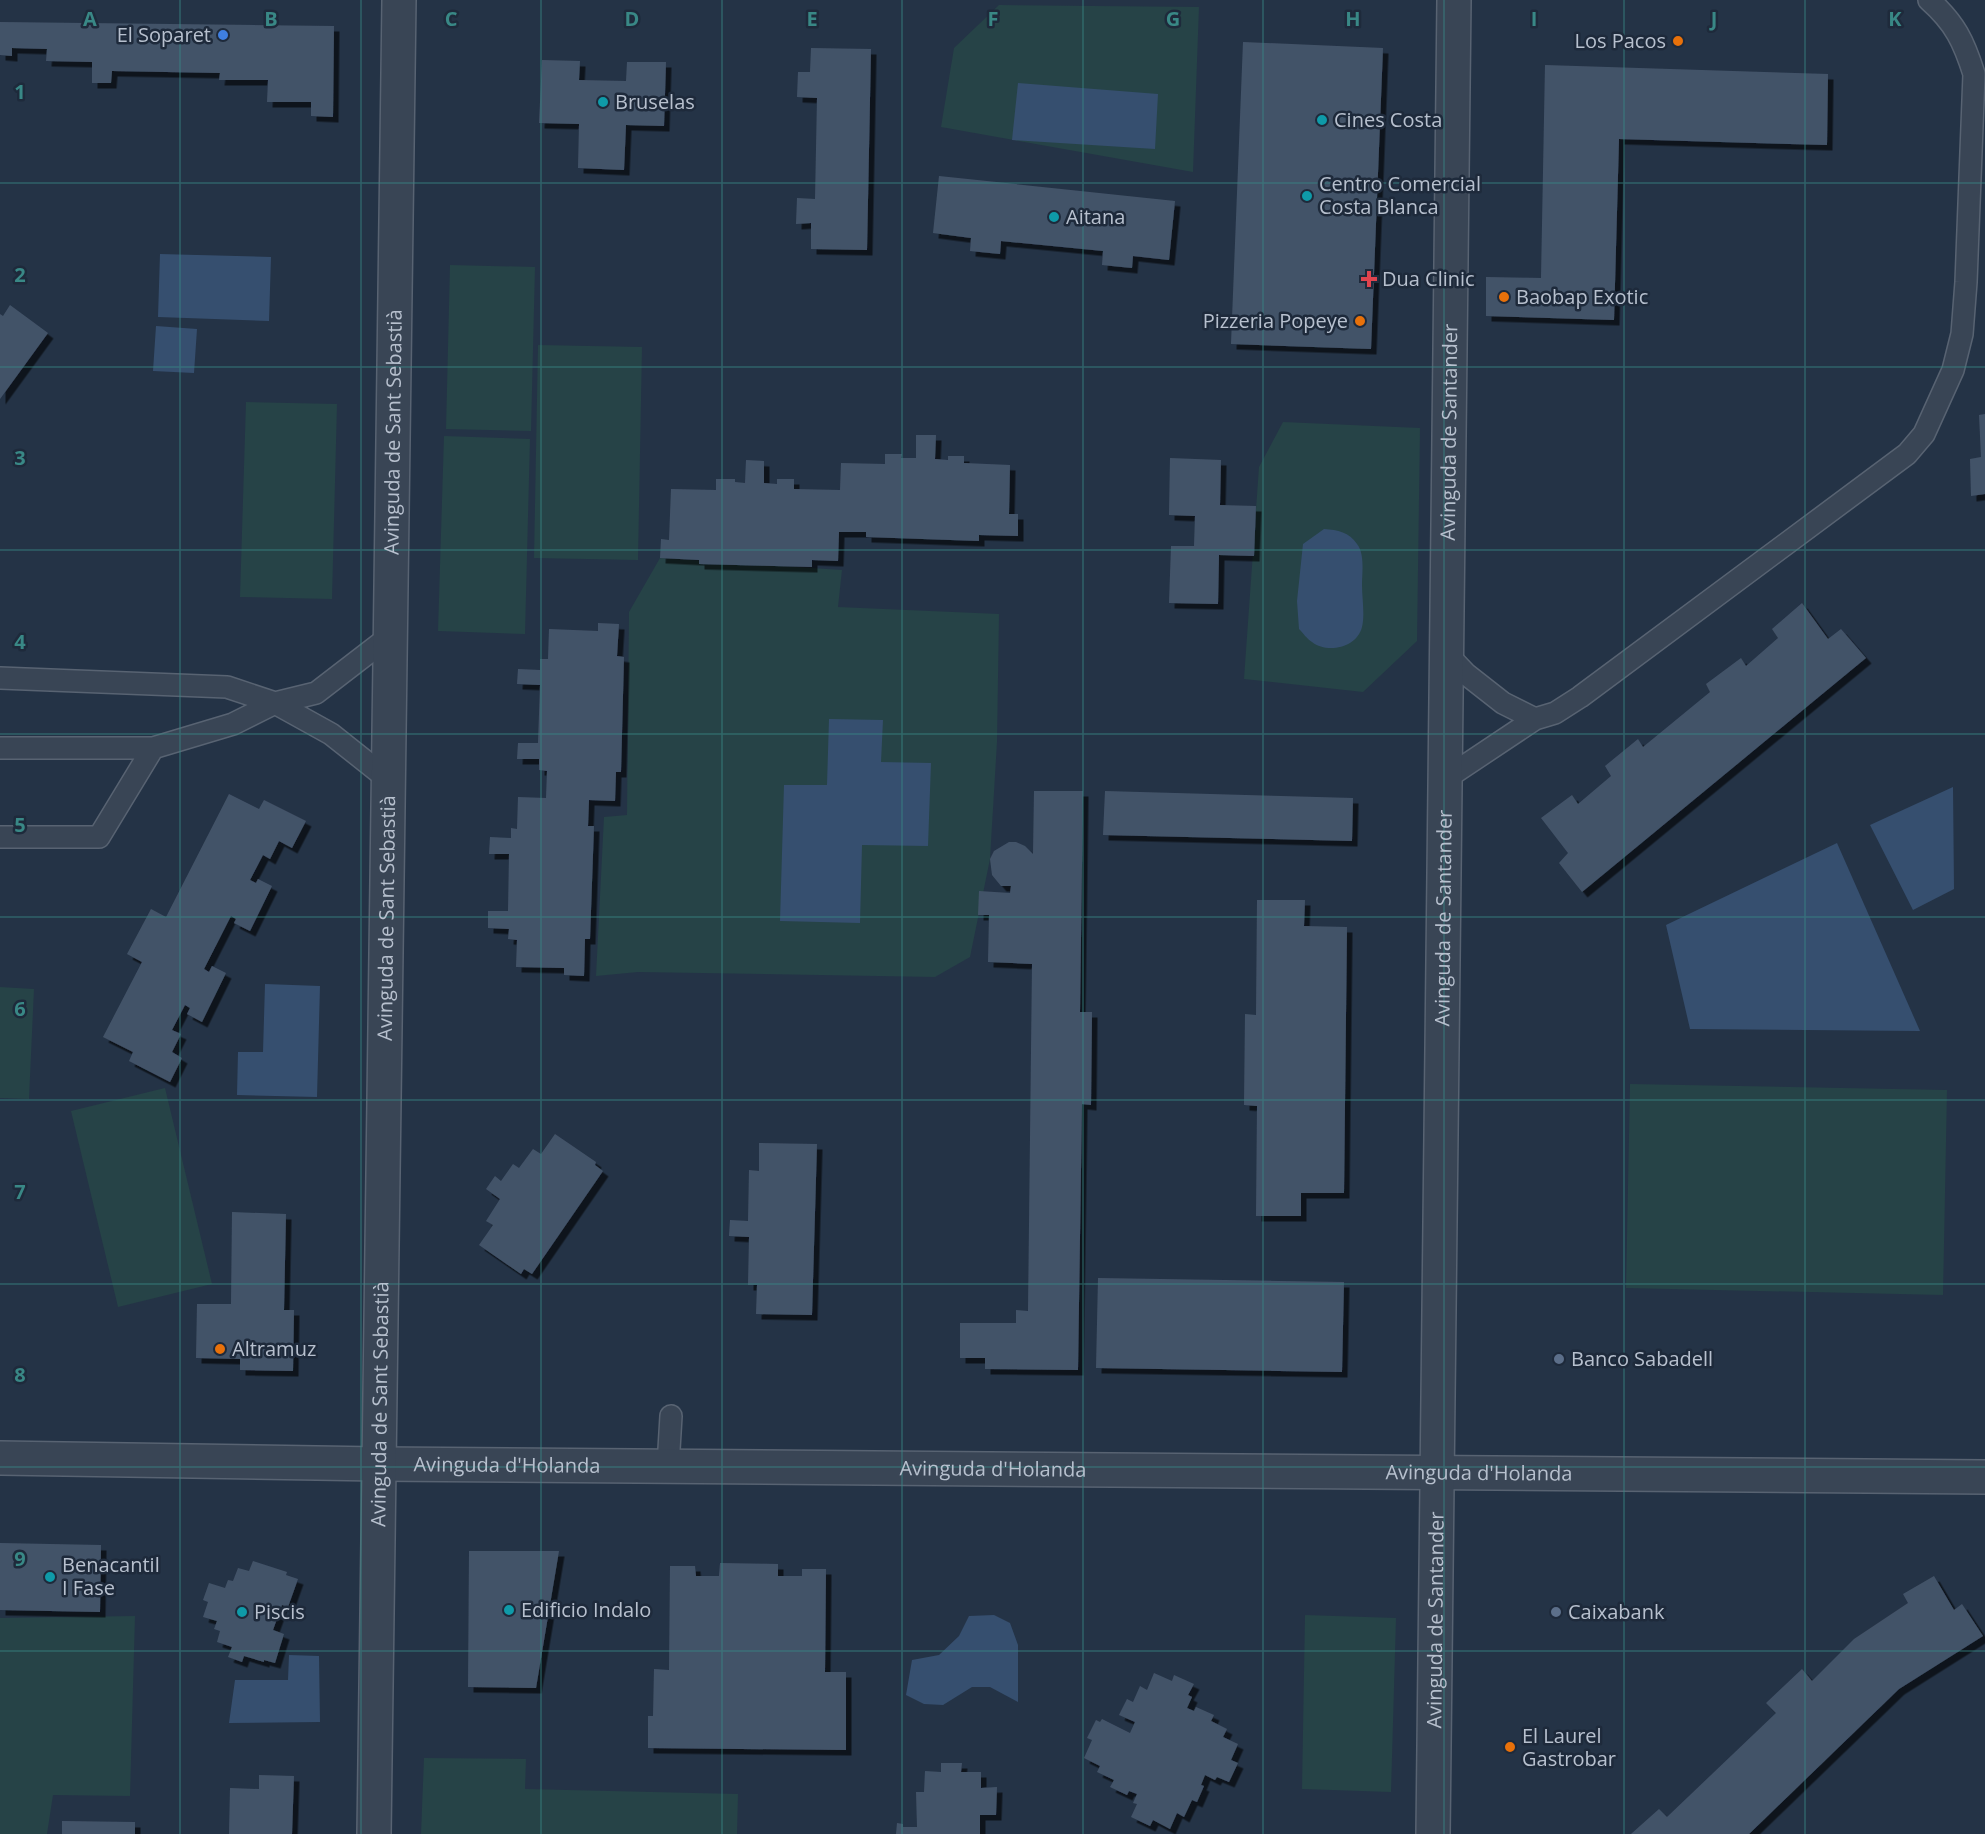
<svg xmlns="http://www.w3.org/2000/svg" width="1985" height="1834" viewBox="0 0 1985 1834" font-family="'Open Sans',sans-serif">
<style>
.green{fill:#264347}
.water{fill:#364f6f}
.building{fill:#435368;filter:url(#shadow)}
.lines{fill:none;stroke-linecap:round;stroke-linejoin:round}
.lane-casing{stroke:#586372;stroke-width:24}
.street-casing{stroke:#586372;stroke-width:36}
.lane{stroke:#394555;stroke-width:21}
.street{stroke:#394555;stroke-width:33}
.grid{fill:none;stroke:#398886;stroke-width:1.5;stroke-opacity:0.55}
.shop-dot{fill:#3f7fe0;stroke:#1e2a3b;stroke-width:2}
.food-dot{fill:#e8710a;stroke:#1e2a3b;stroke-width:2}
.culture-dot{fill:#0f9aa8;stroke:#1e2a3b;stroke-width:2}
.health-dot{fill:#e0444e;stroke:#1e2a3b;stroke-width:2}
.service-dot{fill:#5c6f8a;stroke:#1e2a3b;stroke-width:2}
.labels{text-anchor:middle;stroke-width:5;stroke-linejoin:round;paint-order:stroke}
.poi-label{font-size:20px;fill:#b7c0ce;stroke:#1e2a3b;text-anchor:start}
.street-label{font-size:20px;fill:#b7c0ce;stroke:#1e2a3b}
.grid-label{font-size:20px;text-anchor:middle;font-weight:bold;fill:#398886;stroke:#1e2a3b;stroke-width:5;stroke-linejoin:round;paint-order:stroke}
</style>
<defs>
<filter id="shadow"><feDropShadow dx="5.5" dy="5.5" stdDeviation="0" flood-color="#0009"/></filter>
</defs>
<rect width="100%" height="100%" fill="#243346"/>
<path class="green" d="M999 5 1199 7 1193 172 941 127 954 48Z
M450 265 535 267 531 431 446 429Z
M538 345 642 347 638 560 534 558Z
M246 402 337 404 332 599 240 597Z
M1283 422 1420 428 1417 641 1363 692 1244 679 1259 467Z
M444 436 530 439 525 634 438 631Z
M660 558 842 570 838 607 999 614 997 742 990 859 970 957 935 977 638 972 596 976 604 817 627 815 629 612Z
M0 987 34 989 29 1099 0 1098Z
M1630 1084 1947 1090 1943 1295 1626 1288Z
M165 1088 212 1284 118 1307 71 1111Z
M1305 1615 1396 1618 1391 1792 1302 1789Z
M135 1616 130 1796 53 1795 47 1834H0V1618Z
M424 1758 526 1759 525 1789 738 1794 737 1834H421Z"/>
<path class="water" d="M1018 83 1158 94 1155 149 1012 140Z
M160 254 271 257 269 321 158 317Z
M156 326 197 329 194 373 153 371Z
M1324 529C1338 530 1349 532 1357 544 1365 554 1362 573 1362 585 1362 598 1365 615 1362 627 1357 648 1327 654 1312 642 1307 639 1303 633 1299 629L1297 601 1303 544Z
M829 719 883 720 881 762 931 763 928 846 862 845 860 923 780 921 784 785H827Z
M1953 787 1954 889 1913 910 1870 825Z
M1837 843 1920 1031 1690 1029 1666 925Z
M265 984 320 986 317 1097 237 1095 238 1052H263Z
M994 1615 1010 1623 1018 1645V1702L990 1687H972L943 1705 924 1704 906 1695 912 1660 939 1655 959 1636 969 1616Z
M289 1655 319 1656 320 1722 229 1723 235 1680H288Z"/>
<path class="building" d="M0 22 334 26 333 117 311 116V102H267L268 80H219L220 73 112 71 111 83H92V62L46 61 47 49 12 48V56L0 55Z
M1243 42 1383 48 1371 349 1231 344Z
M811 48 871 49 867 250 811 249V223L796 224 797 198 815 199 817 98 797 97 798 72H810Z
M542 60 580 61 579 80 626 81 627 62H666L664 126 626 125 624 170 578 168 579 124 539 123Z
M1545 65 1828 74 1827 145 1619 139 1614 320 1486 316V277L1541 278Z
M939 176 1175 201 1169 260 1133 256 1132 268 1102 265 1103 251 1001 241 1000 254 970 251 971 238 933 233Z
M10 305 48 333 0 399V314L3 316Z
M1985 414V494L1971 496 1970 459 1981 457 1979 415Z
M916 435H936L935 459 948 460V456H964V463L1010 465 1009 514H1018V536L979 535V541L866 537V532H839L838 561 812 560V567L699 564V560L660 558 661 539 669 540 671 489 716 490V479H735V482L745 483 746 460 764 461V483L777 484V479H794V489L840 490 841 463 885 464V454H902L901 458H916Z
M1170 458 1221 460 1220 505 1256 506 1254 556 1219 555 1218 604 1169 603 1171 546H1194L1195 516 1169 515Z
M1802 603 1828 639 1841 629 1866 658 1582 892 1559 863 1568 853 1541 818 1572 795 1578 804 1611 776 1605 766 1638 739 1643 747 1710 692 1706 684 1741 658 1746 666 1778 638 1772 629Z
M598 623 619 624 617 656 624 657 621 772H616L615 801 589 800 588 826H594L590 939H585L584 976 564 975V968L516 967 517 940 508 939 509 929 488 928V911H508L509 854H489L490 837 511 838V828L517 829 518 797 546 798 547 771 539 770V759H517L518 743H538L540 685 517 684 518 669 540 670V659H548L549 629 598 631Z
M1034 791H1083L1080 1012H1092L1091 1105 1082 1104 1078 1370 985 1369V1358H960V1323H1016V1310L1028 1311 1032 964 988 962 989 915H978L979 891 1010 893 1011 886H1001L992 875 990 859 994 851 1009 842H1016L1025 846 1033 854Z
M1105 791 1353 798 1352 841 1103 835Z
M229 794 259 809 264 800 306 821 292 848 279 841 270 859 263 855 250 880 256 883 258 879 272 886 250 931 234 923 236 919 231 916 204 969 209 972 212 966 226 973 202 1022 187 1014 190 1008 185 1005 172 1030 181 1034 172 1052 182 1058 170 1082 129 1061 133 1052 103 1037 142 962 127 954 151 909 166 917Z
M1257 900H1305L1304 926 1347 927 1344 1193H1301V1216H1256L1257 1106 1244 1105 1245 1014 1256 1015Z
M555 1134 596 1162 595 1165 603 1171 532 1274 524 1269 521 1274 479 1245 493 1225 486 1221 500 1199 486 1189 495 1176 501 1181 513 1164 519 1168 533 1149 541 1154Z
M759 1143 817 1144 812 1315 756 1314 757 1285H748L749 1237 729 1236 730 1220 748 1221 749 1170 759 1171Z
M232 1212 286 1214 284 1310H294L293 1371 240 1370V1359L196 1358 197 1304H231Z
M1098 1278 1344 1282 1342 1372 1096 1368Z
M0 1543 101 1545 100 1612 0 1610Z
M469 1551H559L536 1688 468 1687Z
M253 1561 287 1572 286 1575 298 1579 288 1607 282 1605 273 1630 284 1634 275 1663 264 1660V1662L244 1656 242 1662 228 1657 232 1647 217 1642 220 1631 214 1629 217 1621 203 1617 208 1602 203 1600 209 1583 225 1588 228 1580 233 1581 238 1568 249 1571Z
M720 1563 778 1564V1576H802V1569H826L825 1672H846V1750L648 1748V1716H653L654 1669 669 1670 670 1566H695L696 1576H719Z
M1934 1576 1954 1610 1962 1604 1983 1636 1899 1689 1749 1834H1631L1659 1809 1667 1817 1776 1713 1766 1703 1802 1669 1812 1681 1854 1639 1908 1603 1903 1594Z
M1154 1673 1172 1681 1174 1675 1194 1684 1188 1695 1192 1697 1187 1708 1194 1711 1196 1707 1214 1715 1211 1721 1227 1729 1223 1737 1238 1744 1231 1760 1238 1763 1229 1782 1217 1777 1215 1780 1205 1775 1201 1785 1204 1786 1197 1802 1192 1800 1184 1817 1177 1813 1170 1829 1153 1820 1150 1826 1131 1817 1137 1804 1133 1803 1137 1794 1129 1791 1127 1795 1110 1787 1114 1780 1097 1772 1100 1766 1084 1758 1092 1740 1087 1738 1096 1720 1100 1722 1102 1719 1130 1733 1135 1722 1119 1715 1127 1699 1133 1702 1140 1686 1147 1690Z
M941 1763H962L961 1772H981V1788L997 1787 996 1815H980V1834H896L897 1823 903 1824V1827H917L916 1792H924L925 1771 941 1772Z
M259 1775 294 1776 292 1834H229L230 1788 259 1789Z
M62 1821 135 1822V1834H62Z"/>
<g class="lines">
<defs>
<path id="lane" d="M1446 653 1466 674 1503 703 1535 719 1555 713 1580 697 1907 454 1924 434 1953 370 1962 334 1966 282 1974 74C1964 42 1955 23 1929 0
M0 678 227 687 275 703 331 734 389 780
M0 748H153L99 837H0
M153 748 233 724 275 703 316 693 390 636
M1445 779 1535 719
M668 1466 671 1416"/>
<g id="street">
<path id="s1" d="M0 1458 379 1464 1985 1477"/>
<path id="s2" d="M374 1834 399 0"/>
<path id="s3" d="M1433 1834 1454 0"/>
</g>
</defs>
<use href="#lane" class="lane-casing"/>
<use href="#street" class="street-casing"/>
<use href="#lane" class="lane"/>
<use href="#street" class="street"/>
</g>
<path class="grid" d="M180 0V1834M361 0V1834M541 0V1834M722 0V1834M902 0V1834M1083 0V1834M1263 0V1834M1444 0V1834M1624 0V1834M1805 0V1834M0 183H1985M0 367H1985M0 550H1985M0 734H1985M0 917H1985M0 1100H1985M0 1284H1985M0 1467H1985M0 1651H1985"/>
<circle class="shop-dot" cx="223" cy="35" r="6"/>
<g class="food-dot">
<circle cx="1678" cy="41" r="6"/>
<circle cx="1504" cy="297" r="6"/>
<circle cx="1360" cy="321" r="6"/>
<circle cx="220" cy="1349" r="6"/>
<circle cx="1510" cy="1747" r="6"/>
</g>
<g class="culture-dot">
<circle cx="603" cy="102" r="6"/>
<circle cx="1322" cy="120" r="6"/>
<circle cx="1307" cy="196" r="6"/>
<circle cx="1054" cy="217" r="6"/>
<circle cx="50" cy="1577" r="6"/>
<circle cx="509" cy="1610" r="6"/>
<circle cx="242" cy="1612" r="6"/>
</g>
<path class="health-dot" d="M1366 270h6v6h6v6h-6v6h-6v-6h-6v-6h6z"/>
<g class="service-dot">
<circle cx="1559" cy="1359" r="6"/>
<circle cx="1556" cy="1612" r="6"/>
</g>
<g class="labels">
<g class="poi-label">
<text x="211" y="42" text-anchor="end">El Soparet</text>
<text x="1666" y="48" text-anchor="end">Los Pacos</text>
<text x="615" y="109">Bruselas</text>
<text x="1334" y="127">Cines Costa</text>
<text x="1319" y="191">Centro Comercial<tspan x="1319" dy="23">Costa Blanca</tspan></text>
<text x="1066" y="224">Aitana</text>
<text x="1382" y="286">Dua Clinic</text>
<text x="1516" y="304">Baobap Exotic</text>
<text x="1348" y="328" text-anchor="end">Pizzeria Popeye</text>
<text x="232" y="1356">Altramuz</text>
<text x="1571" y="1366">Banco Sabadell</text>
<text x="62" y="1572">Benacantil<tspan x="62" dy="23">I Fase</tspan></text>
<text x="521" y="1617">Edificio Indalo</text>
<text x="254" y="1619">Piscis</text>
<text x="1568" y="1619">Caixabank</text>
<text x="1522" y="1743">El Laurel<tspan x="1522" dy="23">Gastrobar</tspan></text>
</g>
<g class="street-label">
<text dy="7" stroke="none"><textPath href="#s2" startOffset="1402">Avinguda de Sant Sebastià</textPath></text>
<text dy="7" stroke="none"><textPath href="#s3" startOffset="1402">Avinguda de Santander</textPath></text>
<text dy="7" stroke="none"><textPath href="#s2" startOffset="916">Avinguda de Sant Sebastià</textPath></text>
<text dy="7" stroke="none"><textPath href="#s3" startOffset="916">Avinguda de Santander</textPath></text>
<text dy="7" stroke="none"><textPath href="#s2" startOffset="430">Avinguda de Sant Sebastià</textPath></text>
<text dy="7" stroke="none"><textPath href="#s1" startOffset="507">Avinguda d'Holanda</textPath></text>
<text dy="7" stroke="none"><textPath href="#s1" startOffset="993">Avinguda d'Holanda</textPath></text>
<text dy="7" stroke="none"><textPath href="#s1" startOffset="1479">Avinguda d'Holanda</textPath></text>
<text dy="7" stroke="none"><textPath href="#s3" startOffset="214">Avinguda de Santander</textPath></text>
</g>
</g>
<g class="grid-label">
<text x="90" y="26">A</text>
<text x="271" y="26">B</text>
<text x="451" y="26">C</text>
<text x="632" y="26">D</text>
<text x="812" y="26">E</text>
<text x="993" y="26">F</text>
<text x="1173" y="26">G</text>
<text x="1353" y="26">H</text>
<text x="1534" y="26">I</text>
<text x="1714" y="26">J</text>
<text x="1895" y="26">K</text>
<text x="20" y="99">1</text>
<text x="20" y="282">2</text>
<text x="20" y="465">3</text>
<text x="20" y="649">4</text>
<text x="20" y="832">5</text>
<text x="20" y="1016">6</text>
<text x="20" y="1199">7</text>
<text x="20" y="1382">8</text>
<text x="20" y="1566">9</text>
</g>
</svg>
